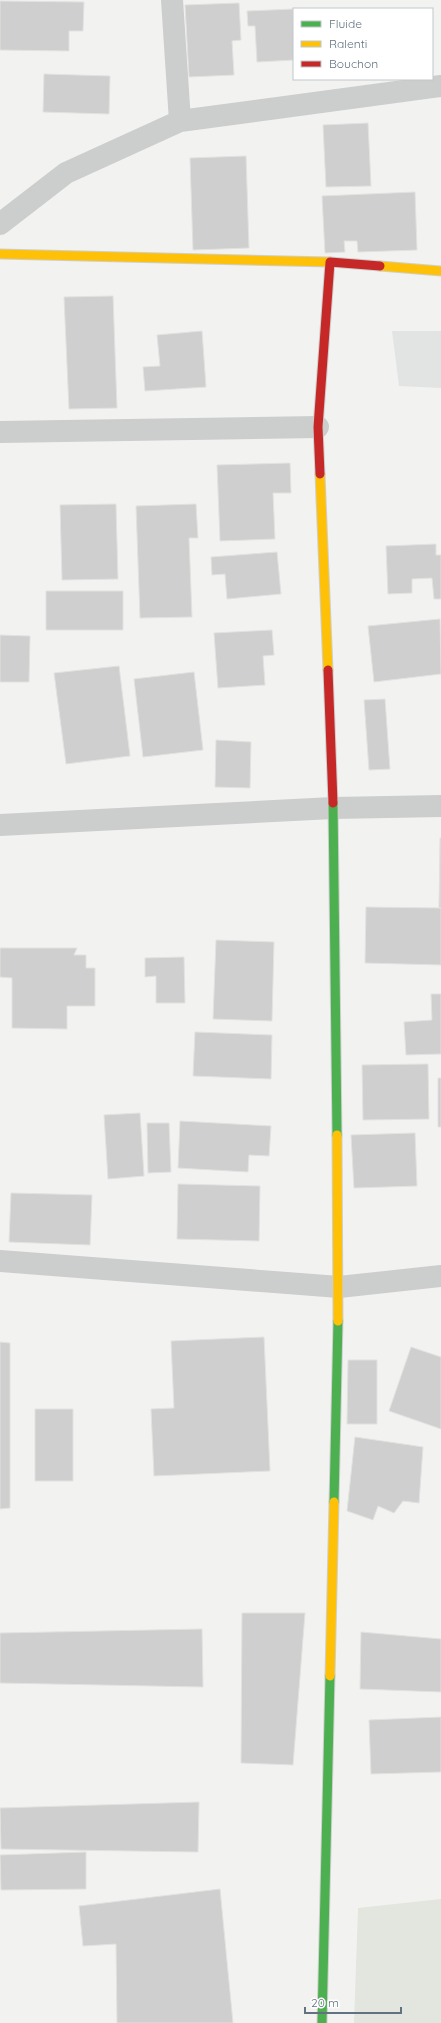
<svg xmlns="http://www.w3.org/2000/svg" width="441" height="2023" viewBox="0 0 441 2023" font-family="Quicksand,sans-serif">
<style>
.built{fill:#e2e4e3}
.grass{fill:#e2e6de}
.building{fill:#cecfce;stroke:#e2e2e0}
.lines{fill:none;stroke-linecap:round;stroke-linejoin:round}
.fast-casing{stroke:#cecfcf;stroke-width:11}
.slow-casing{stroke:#cecfcf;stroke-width:11}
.jam-casing{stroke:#cecfcf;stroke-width:11}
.street{stroke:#cccdcd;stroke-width:22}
.fast{stroke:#4caf50;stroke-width:9}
.slow{stroke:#ffc107;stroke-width:9}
.jam{stroke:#c62828;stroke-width:9}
</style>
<rect width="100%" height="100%" fill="#f2f3f0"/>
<path class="built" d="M392 331H441V388L399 386Z"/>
<path class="grass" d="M441 1899V2023H354L358 1908Z"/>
<path class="building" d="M0 1 84 2 83 31H69V51L0 50Z
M239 3 241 40 232 41 234 75 189 77 185 5Z
M293 9 294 60 257 62 255 26H248L247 11Z
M44 74 110 76 109 114 43 112Z
M368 123 371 186 326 187 323 125Z
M246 156 249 248 193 250 190 158Z
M415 192 417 250 358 252 357 241H344L345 252 325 253 322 196Z
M113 296 117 408 69 409 64 297Z
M202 331 206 387 145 391 143 367 160 366 157 335Z
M290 463 291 493H273L275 539 220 541 217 465Z
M116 504 118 579 62 580 60 505Z
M196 504 198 538H189L192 617 140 618 136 506Z
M436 544V555H441V599H434L432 578 412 579V593L388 594 386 546Z
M277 552 281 594 227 599 225 574 212 575 211 557Z
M46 591H123V630H46Z
M440 619 441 674 374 682 368 626Z
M272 630 274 655 263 656 265 685 218 688 214 633Z
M0 635 30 636 29 682H0Z
M119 666 130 756 66 764 54 673Z
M194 672 203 750 143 757 134 679Z
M385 699 390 769 369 770 364 700Z
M216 740 251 742 250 788 215 787Z
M440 838H441V908H439Z
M366 907 441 908V965L365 963Z
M216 940 274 942 272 1021 213 1019Z
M0 948H77L74 955H86V968H95V1006H67V1029L12 1028V978L0 977Z
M184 957 185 1003H156V976L145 977V958Z
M431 994H441V1054L406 1055 404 1022 432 1020Z
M195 1032 272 1035 271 1079 193 1076Z
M428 1064 429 1119 363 1120 362 1065Z
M438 1078H441V1127H438Z
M140 1113 144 1176 108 1179 104 1115Z
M180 1121 271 1126 269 1156 249 1155 248 1172 178 1168Z
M147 1123H169L171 1172 148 1173Z
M415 1133 417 1186 354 1188 351 1135Z
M178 1184 260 1186 259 1241 177 1239Z
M11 1193 92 1195 90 1245 9 1242Z
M264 1337 270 1471 154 1476 151 1409 174 1408 171 1341Z
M0 1342 10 1343V1508L0 1509Z
M411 1347 441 1357V1429L389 1411Z
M348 1360H377V1424H347Z
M35 1409H73V1481H35Z
M355 1437 423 1447 419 1503 403 1501 394 1513 378 1506 373 1520 347 1511Z
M242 1613H305L293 1765 241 1763Z
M202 1629 203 1687 0 1683V1633Z
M361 1632 441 1639V1692L360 1689Z
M441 1717V1772L371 1774 369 1720Z
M199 1802 198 1852 1 1849 0 1808Z
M86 1852V1889L1 1890 0 1855Z
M220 1889 233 2023H117L116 1944 83 1946 79 1906Z"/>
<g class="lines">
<defs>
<path id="fast" d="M333 803 337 1135
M334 1502 338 1321
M322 2023 330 1676"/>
<path id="slow" d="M0 254 330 262
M380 266 441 271
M320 474 328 670
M337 1135 338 1321
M330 1676 334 1502"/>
<path id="jam" d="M320 474 318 427 330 262 380 266
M328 670 333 803"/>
</defs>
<use href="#fast" class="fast-casing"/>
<use href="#slow" class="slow-casing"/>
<use href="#jam" class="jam-casing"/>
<path class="street" d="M172 0 180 121
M0 224 66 173 180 121 441 86
M0 432 318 427
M0 825 333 808 441 806
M0 1261 339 1287 441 1276"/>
<use href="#fast" class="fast"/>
<use href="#slow" class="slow"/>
<use href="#jam" class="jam"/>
</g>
<rect x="293" y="8" width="140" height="72" fill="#ffffff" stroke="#c0c7cc"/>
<rect x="301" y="21" width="20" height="6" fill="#4caf50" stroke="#c0c7cc"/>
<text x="329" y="28" font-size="12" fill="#627280">Fluide</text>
<rect x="301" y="41" width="20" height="6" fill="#ffc107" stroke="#c0c7cc"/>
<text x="329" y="48" font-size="12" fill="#627280">Ralenti</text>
<rect x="301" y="61" width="20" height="6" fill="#c62828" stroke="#c0c7cc"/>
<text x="329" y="68" font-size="12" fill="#627280">Bouchon</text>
<path d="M305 2007v6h96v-6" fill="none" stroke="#627280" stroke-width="2"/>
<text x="311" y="2007" font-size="12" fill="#627280" stroke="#ffffff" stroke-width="3" paint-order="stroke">20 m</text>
</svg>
